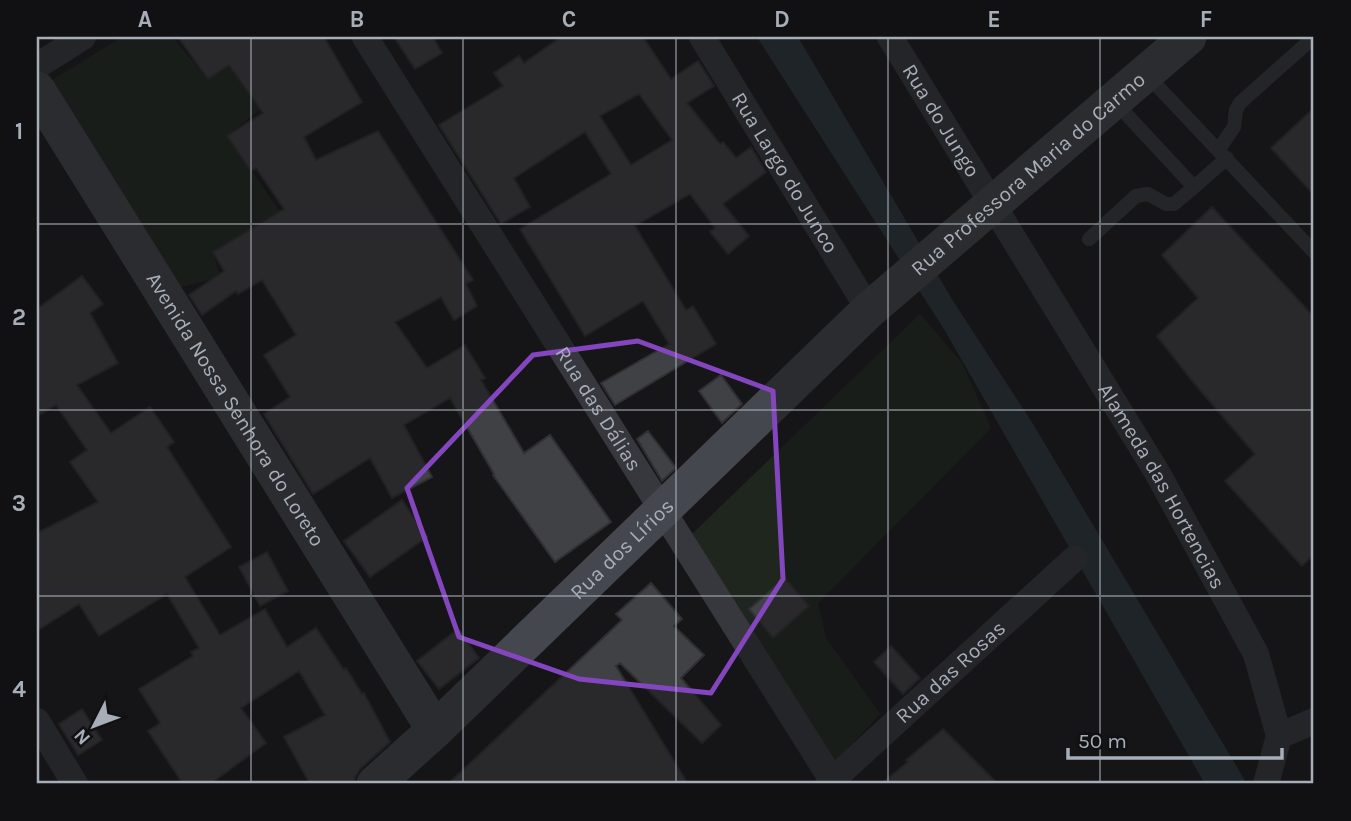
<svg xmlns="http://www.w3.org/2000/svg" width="1351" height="821" viewBox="0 0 1351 821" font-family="Karla,sans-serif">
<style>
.green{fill:#1e261e}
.water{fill:#2b363c}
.building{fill:#404145;stroke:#303034;stroke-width:2;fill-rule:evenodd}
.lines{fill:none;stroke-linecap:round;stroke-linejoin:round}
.lane{stroke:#37383d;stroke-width:14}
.street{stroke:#37383d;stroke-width:26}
.secondary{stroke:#44474d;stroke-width:37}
.marked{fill:none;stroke:#8446be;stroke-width:5;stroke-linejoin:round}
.grid{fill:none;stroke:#a7aeb8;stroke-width:2;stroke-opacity:0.55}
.labels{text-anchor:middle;stroke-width:5;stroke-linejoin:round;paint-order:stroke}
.street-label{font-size:21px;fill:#a7aeb8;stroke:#111113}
.neatline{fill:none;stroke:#a7aeb8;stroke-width:2.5}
.grid-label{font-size:23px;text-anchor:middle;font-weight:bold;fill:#a7aeb8}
</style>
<rect width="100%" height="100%" fill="#161618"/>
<path class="green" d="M122 37H172L208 79 257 45 277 95 227 136 280 212 213 252 220 277 173 289 46 84Z
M920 314 962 363 991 428 818 603 826 638 880 714 831 766 692 534Z"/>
<path class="water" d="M757 37H798L953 301 1033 424 1247 784H1205L944 329Z"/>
<path class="building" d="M178 37H324L362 102 304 137 316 160 378 131 473 280 466 284 477 306 454 320 441 297 395 322 427 368 465 345 485 378 481 380 524 453 550 435 611 522 555 562 493 475 494 474 450 398 404 425 432 477 392 498 370 458 313 494 264 414 290 397 264 355 296 335 262 280 238 294 236 291 202 315 189 295 224 271 213 252 284 209 256 168 251 171 227 136 263 113 229 65 208 79Z
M394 37H433L442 53 415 69Z
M561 37H643L671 79 698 61 714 86 687 103 720 144 723 142 736 158 751 147 766 172 723 204 749 236 728 254 710 232 715 228 690 194 635 226 686 310 693 306 716 344 615 405 601 383 669 344 643 301 585 336 520 229 611 174 585 132 514 178 530 207 501 224 439 125 503 86 494 73 519 56 524 63ZM639 94 672 140 631 165 600 116Z
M1314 108V195L1271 148Z
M1212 207 1314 317V554L1302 566 1225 481 1255 454 1194 383 1157 336 1198 298 1162 255Z
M82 276 103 304 90 313 118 363 77 385 111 433 150 407 174 442 167 447 231 547 185 577 220 635 265 609 287 647 316 628 344 670 346 668 362 694 364 693 390 742 360 769 355 777V784H310L284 737 325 715 299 671 241 708 266 743 210 784H183L148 731 160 723 139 689 193 656 191 652 199 648 167 594 99 636 79 604 37 631V533L98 502 70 462 87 450 56 405 37 416V309Z
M721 375 742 404 722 423 699 391Z
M648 431 676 468 662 481 637 439Z
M402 500 427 537 370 577 344 541Z
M267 552 288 591 260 606 239 567Z
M785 578 809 606 773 638 749 609Z
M651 583 682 619 674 626 704 655 681 678 721 725 702 743 620 663 616 666 688 784H448L622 620 616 614Z
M458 629 479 658 439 689 417 661Z
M891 646 920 678 903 694 874 662Z
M82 709 102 740 78 755 59 724Z
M943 729 998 784H881L908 762 906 760Z"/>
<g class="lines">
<path class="lane" d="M1147 75 1314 252
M1115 102 1194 187 1227 158
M1219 149 1234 127 1236 110 1240 103 1314 37
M1089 239 1136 196 1148 194 1166 204H1174L1194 187"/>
<g class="street">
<path id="s1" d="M365 37 832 780"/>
<path id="s2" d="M702 37 869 310"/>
<path id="s3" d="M890 37 1158 474 1256 654 1279 736 1266 784"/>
<path d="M37 66 83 37"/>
<path d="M37 721 75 784"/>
<path d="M1279 736 1314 721"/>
<path id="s4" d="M828 784 1074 559"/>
</g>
<g class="secondary">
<path id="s5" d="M37 90 435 730"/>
<path id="s6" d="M375 784 435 730 869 310 1188 37"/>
</g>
</g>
<path d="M0 0H1351V821H0ZM638 341 773 391 783 579 711 693 579 679 459 637 407 488 533 355Z" fill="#161618" fill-opacity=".55" fill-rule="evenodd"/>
<path class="marked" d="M638 341 773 391 783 579 711 693 579 679 459 637 407 488 533 355Z"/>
<path class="grid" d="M251 37V784M463 37V784M676 37V784M888 37V784M1100 37V784M37 224H1314M37 410H1314M37 596H1314"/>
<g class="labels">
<g class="street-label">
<text dy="7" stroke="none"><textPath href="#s3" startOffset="98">Rua do Jungo</textPath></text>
<text dy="7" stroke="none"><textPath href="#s2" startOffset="159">Rua Largo do Junco</textPath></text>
<text dy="7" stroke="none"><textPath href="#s6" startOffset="894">Rua Professora Maria do Carmo</textPath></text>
<text dy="7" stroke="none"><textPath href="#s1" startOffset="439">Rua das Dálias</textPath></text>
<text dy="7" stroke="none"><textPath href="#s5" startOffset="376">Avenida Nossa Senhora do Loreto</textPath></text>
<text dy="7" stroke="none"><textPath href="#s3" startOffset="525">Alameda das Hortencias</textPath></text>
<text dy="7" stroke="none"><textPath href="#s6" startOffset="341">Rua dos Lírios</textPath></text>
<text dy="7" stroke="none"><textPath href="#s4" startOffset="166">Rua das Rosas</textPath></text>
</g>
</g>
<rect width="1351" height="821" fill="none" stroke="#111113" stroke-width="77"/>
<g transform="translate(94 726) rotate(228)" stroke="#111113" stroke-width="5" paint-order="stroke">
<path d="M0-5L12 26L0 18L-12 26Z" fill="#a7aeb8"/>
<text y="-10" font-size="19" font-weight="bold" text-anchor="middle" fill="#a7aeb8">N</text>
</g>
<path d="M1068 748v10h214v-10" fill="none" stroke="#a7aeb8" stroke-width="3.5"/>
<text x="1078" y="748" font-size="21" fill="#a7aeb8" stroke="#111113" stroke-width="5" paint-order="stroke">50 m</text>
<rect x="38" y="38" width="1274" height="744" class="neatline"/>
<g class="grid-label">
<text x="145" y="27">A</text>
<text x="357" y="27">B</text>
<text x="569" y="27">C</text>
<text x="782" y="27">D</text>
<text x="994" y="27">E</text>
<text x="1206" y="27">F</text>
<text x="19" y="139">1</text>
<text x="19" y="325">2</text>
<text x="19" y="511">3</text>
<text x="19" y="697">4</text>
</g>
</svg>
